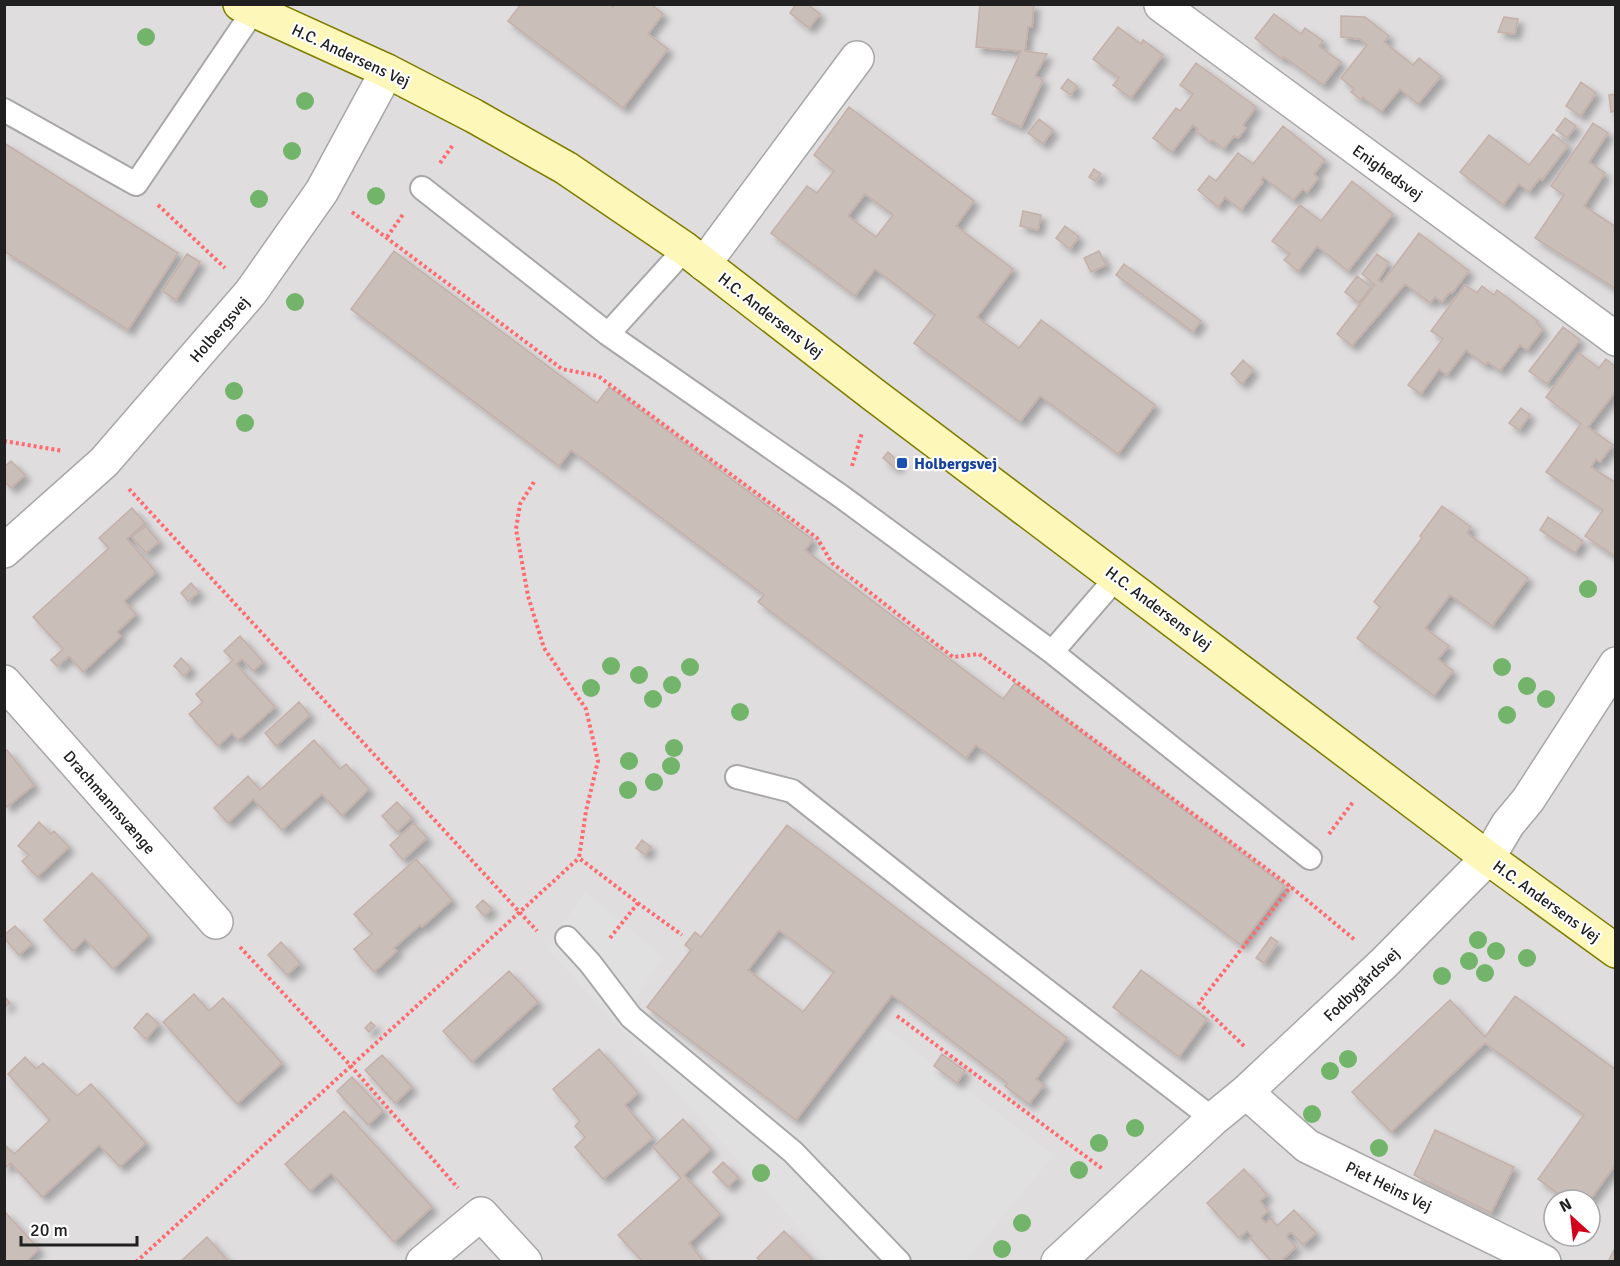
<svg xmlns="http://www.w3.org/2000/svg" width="1620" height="1266" viewBox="0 0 1620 1266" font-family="Signika,sans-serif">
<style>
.residential{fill:#dfddde;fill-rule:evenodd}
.parking{fill:#e0e0e0}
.building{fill:#cabeb9;stroke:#c4b0a8;stroke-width:1.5;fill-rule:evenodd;filter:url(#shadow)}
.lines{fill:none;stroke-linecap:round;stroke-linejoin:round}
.lane-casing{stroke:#a7a7a7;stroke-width:26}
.street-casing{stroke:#a7a7a7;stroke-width:36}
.secondary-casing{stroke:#7f7c00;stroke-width:36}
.path{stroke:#ff6a6f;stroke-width:4;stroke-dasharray:3 3;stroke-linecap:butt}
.lane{stroke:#fff;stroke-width:22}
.street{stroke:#fff;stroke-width:33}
.secondary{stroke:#fdf7b9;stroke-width:33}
.tree{fill:#73b46b}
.transit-dot{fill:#1a4fb4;stroke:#fff;stroke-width:2}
.labels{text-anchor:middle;stroke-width:4.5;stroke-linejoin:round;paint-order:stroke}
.street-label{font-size:16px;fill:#202020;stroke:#fff}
.transit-label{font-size:16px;font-weight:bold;fill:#164399;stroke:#fff;text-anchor:start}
</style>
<defs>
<filter id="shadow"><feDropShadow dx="5.5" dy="5.5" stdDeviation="3" flood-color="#0004"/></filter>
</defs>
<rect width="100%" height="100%" fill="#f1ece7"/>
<path class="residential" d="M5 5H1615V1261L5 1262ZM1554 1200H1590V1236H1554Z"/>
<path class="parking" d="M585 892 664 957 632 1003 799 1136 884 1027 1054 1155 966 1261H829L547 948Z"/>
<path class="building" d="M521 4H609L613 7 614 4H651L663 14 648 34 668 49 623 108 508 21Z
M796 4H807L820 14 809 28 790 13Z
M980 4H1034L1032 27H1028L1025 51 1047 54 1035 76 1043 80 1021 127 992 114 1021 51 976 47Z
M1274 14 1301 34 1305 28 1323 41 1319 46 1341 62 1323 85 1284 57 1282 59 1255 38Z
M1341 16 1365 17 1389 36 1384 42 1413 65 1419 58 1441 76 1418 104 1400 89 1381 112 1363 97 1361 100 1351 92 1354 89 1341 78 1367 45 1360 39 1341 37Z
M1504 17 1518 19 1515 34 1498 32Z
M1118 27 1141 44 1143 40 1163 55 1131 98 1113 85 1119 78 1093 59Z
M1196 63 1256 107 1243 125 1246 128 1238 138 1234 136 1224 149 1212 140 1210 142 1196 131 1198 129 1193 125 1172 152 1153 138 1176 108 1180 111 1193 94 1180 85Z
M1068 79 1077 86 1071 95 1061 88Z
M1581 82 1596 93 1581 116 1566 106Z
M1616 94V111L1611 112 1609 95Z
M849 107 974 201 956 226 1013 269 977 317 1019 348 1041 320 1155 405 1118 454 1040 396 1020 422 914 343 935 315 875 269 855 296 771 233 807 186 817 193 834 171 814 155ZM865 194 893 215 876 237 848 216Z
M1565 118 1576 126 1567 138 1556 130Z
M1039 119 1053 130 1043 144 1028 133Z
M1593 123 1608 133 1589 162 1605 173 1584 206 1616 227 1614 231 1616 232V289L1535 238 1564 195 1551 186Z
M1283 126 1325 160 1314 174 1318 178 1307 193 1303 189 1293 200 1263 177 1261 180 1263 182 1241 210 1225 197 1218 207 1198 190 1209 176 1216 181 1238 153 1253 164Z
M1553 134 1568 146 1542 180 1540 178 1529 192 1519 184 1503 205 1460 172 1489 135 1529 165Z
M4 143 178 253 128 330 4 251Z
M1094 169 1101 174 1095 181 1089 177Z
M1352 181 1393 214 1348 271 1317 246 1298 271 1284 260 1290 254 1272 241 1300 205 1321 221Z
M1023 211 1041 215 1038 230 1020 226Z
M1065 226 1079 237 1070 249 1056 238Z
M1419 233 1469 271 1452 293 1450 292 1442 302 1435 297 1430 303 1405 284 1352 346 1337 334 1375 285 1362 274 1377 254 1389 263 1378 280 1382 283Z
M394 251 597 403 609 387 813 540 805 550 1003 699 1015 683 1285 886 1241 945 976 745 966 758 758 602 764 595 571 450 559 466 351 309Z
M1099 251 1106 265 1091 272 1084 258Z
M187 254 200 262 176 300 162 291Z
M1124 264 1201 321 1193 332 1116 275Z
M1357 276 1371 287 1359 303 1345 292Z
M1465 285 1477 293 1482 286 1494 295 1497 290 1538 321 1536 323 1543 329 1527 350 1520 345 1500 371 1488 362 1485 365 1466 350 1447 375 1439 369 1421 394 1408 385 1443 339 1431 331Z
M1563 327 1580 340 1547 384 1529 371Z
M1579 353 1599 368 1606 359 1616 367V391L1588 427 1613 445 1600 462 1596 459 1591 467 1616 483V557L1585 536 1603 510 1546 472 1581 424 1546 397Z
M1243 360 1253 370 1242 384 1231 374Z
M1521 408 1530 415 1519 430 1509 423Z
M888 452 900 463 895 468 883 458Z
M11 461 25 475 11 488 4 481V467Z
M1442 506 1471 527 1467 533 1528 578 1492 626 1450 595 1425 628 1449 646 1438 659 1453 671 1434 696 1357 638 1380 607 1374 602 1422 538 1420 536Z
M132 508 145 523 127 539 156 572 124 601 136 614 117 632 121 636 83 672 69 656 57 666 51 660 63 649 33 617 109 548 99 538Z
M1548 517 1583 541 1575 553 1540 530Z
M146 526 159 542 146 553 132 537Z
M191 583 199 592 188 601 181 593Z
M240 636 263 662 253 671 242 659 236 664 275 707 238 740 232 733 218 746 189 714 203 702 196 694 233 660 224 651Z
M181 658 191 668 184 676 174 666Z
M299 702 310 715 276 746 265 733Z
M314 740 340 769 346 764 369 789 342 816 322 794 282 830 253 799 228 823 214 808 248 776 260 790Z
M7 750 34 785 7 807 4 804V752Z
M397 802 412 818 397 832 382 816Z
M39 822 51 834 54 831 69 847 37 877 22 861 29 855 18 846Z
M414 823 427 838 403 860 390 845Z
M787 825 1067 1038 1036 1079 1044 1085 1029 1104 1005 1086 1007 1083 892 995 796 1120 647 1007 691 950 685 945 695 932 701 937ZM779 930 834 972 803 1012 748 970Z
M642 840 651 847 645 855 636 848Z
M416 859 452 900 422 927 420 925 394 948 397 951 374 972 354 949 372 934 354 914Z
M92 873 149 935 113 969 85 939 73 951 44 920Z
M483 900 492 909 484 916 476 907Z
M15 926 32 944 19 955 4 938V935Z
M1271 937 1278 942 1264 963 1256 958Z
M281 942 300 963 287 975 268 955Z
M1141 970 1207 1019 1179 1057 1113 1007Z
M509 971 538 1002 472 1062 443 1031Z
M194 994 209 1011 223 998 282 1063 237 1104 163 1022Z
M4 996 10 1003 4 1008Z
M1515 996 1616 1070V1164L1590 1200H1567L1538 1179 1584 1115 1485 1043 1391 1132 1352 1092 1450 1000 1485 1037Z
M147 1013 159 1024 146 1039 134 1028Z
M371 1022 375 1026 369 1032 365 1028Z
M599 1049 638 1093 625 1105 653 1138 603 1179 575 1147 585 1137 575 1126 580 1121 553 1089Z
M942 1054 965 1071 957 1083 934 1066Z
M382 1055 412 1087 395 1103 365 1070Z
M25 1057 36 1069 43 1063 77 1096 91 1084 146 1143 120 1167 99 1145 42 1197 11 1163 4 1169V1144L14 1154 50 1120 8 1074Z
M352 1077 383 1111 368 1125 337 1091Z
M344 1111 432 1207 394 1242 331 1173 310 1191 285 1164Z
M683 1119 711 1149 684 1175 720 1214 689 1243 704 1262H643L618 1235 681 1178 653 1147Z
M1435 1130 1514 1167 1491 1213 1414 1175Z
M723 1162 738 1177 728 1187 713 1172Z
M1244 1169 1267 1195 1260 1201 1268 1211 1261 1218 1266 1223 1271 1218 1277 1226 1294 1210 1316 1233 1303 1245 1291 1232 1286 1236 1296 1247 1280 1262H1272L1250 1238 1252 1236 1247 1231 1239 1238 1207 1203Z
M4 1211 39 1249 26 1262H4Z
M784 1231 812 1259 810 1262H761L757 1258Z
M207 1237 229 1262H180Z
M1616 1246V1262H1608Z"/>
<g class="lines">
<defs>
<path id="lane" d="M4 110 136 184 254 10
M422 188 608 334 842 497 1052 652 1310 858
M608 334 685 249
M1052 652 1117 577
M737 777 792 791 951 917 1213 1119
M567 938 590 963 631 1017 793 1152 899 1262"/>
<path id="street" d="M1161 5 1616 339
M704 264 857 58
M4 551 104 462 251 292 322 191 387 71
M4 682 216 922
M1246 1092 1307 1146 1544 1262
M423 1262 481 1214 525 1262
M1058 1262 1213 1119 1246 1092 1384 963 1488 858 1508 824 1528 800 1616 664"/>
<path id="secondary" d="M240 4 387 71 474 116 566 168 685 249 874 395 1488 858 1616 951"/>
</defs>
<use href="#lane" class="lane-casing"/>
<use href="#street" class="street-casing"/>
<use href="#secondary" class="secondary-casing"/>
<path class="path" d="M440 163 453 145
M158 205 225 268
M352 212 562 369 598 376 817 538 832 563 953 657 979 654 1291 887 1355 940
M387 237 404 213
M4 441 63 451
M852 466 862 433
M534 482 520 504 516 529 528 596 544 648 586 709 598 761 586 811 579 858 638 903 682 935
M129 489 537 931
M1329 834 1353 802
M610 938 638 903
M240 947 351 1066 458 1188
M897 1016 1104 1170
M1244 1046 1199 1003 1291 886
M136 1262 579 858"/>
<use href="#lane" class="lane"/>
<use href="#street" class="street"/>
<use href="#secondary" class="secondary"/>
</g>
<g class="tree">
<circle cx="146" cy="37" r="9"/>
<circle cx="305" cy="101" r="9"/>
<circle cx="292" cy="151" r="9"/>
<circle cx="376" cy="196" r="9"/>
<circle cx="259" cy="199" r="9"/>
<circle cx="295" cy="302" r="9"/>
<circle cx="234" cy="391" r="9"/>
<circle cx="245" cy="423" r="9"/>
<circle cx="1588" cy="589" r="9"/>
<circle cx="611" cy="666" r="9"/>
<circle cx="690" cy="667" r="9"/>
<circle cx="1502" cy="667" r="9"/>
<circle cx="639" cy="675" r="9"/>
<circle cx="672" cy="685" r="9"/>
<circle cx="1527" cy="686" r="9"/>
<circle cx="591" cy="688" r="9"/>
<circle cx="653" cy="699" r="9"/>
<circle cx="1546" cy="699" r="9"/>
<circle cx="740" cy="712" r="9"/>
<circle cx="1507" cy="715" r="9"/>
<circle cx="674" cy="748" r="9"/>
<circle cx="629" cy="761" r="9"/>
<circle cx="671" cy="766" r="9"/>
<circle cx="654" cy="782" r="9"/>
<circle cx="628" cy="790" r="9"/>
<circle cx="1478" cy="940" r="9"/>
<circle cx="1496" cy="951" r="9"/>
<circle cx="1527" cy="958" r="9"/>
<circle cx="1469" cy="961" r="9"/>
<circle cx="1485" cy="973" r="9"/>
<circle cx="1442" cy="976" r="9"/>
<circle cx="1348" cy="1059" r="9"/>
<circle cx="1330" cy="1071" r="9"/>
<circle cx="1312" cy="1114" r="9"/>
<circle cx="1135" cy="1128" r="9"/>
<circle cx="1099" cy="1143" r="9"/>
<circle cx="1379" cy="1148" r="9"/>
<circle cx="1079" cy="1170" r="9"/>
<circle cx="761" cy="1173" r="9"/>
<circle cx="1022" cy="1223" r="9"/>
<circle cx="1002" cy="1249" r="9"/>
</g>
<rect class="transit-dot" x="896" y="457" width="12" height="12" rx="3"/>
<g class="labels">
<g class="street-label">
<text transform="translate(351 55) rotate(25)" y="6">H.C. Andersens Vej</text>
<text transform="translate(1388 172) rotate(36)" y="6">Enighedsvej</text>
<text transform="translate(771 315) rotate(38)" y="6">H.C. Andersens Vej</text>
<text transform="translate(219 329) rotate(-49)" y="6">Holbergsvej</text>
<text transform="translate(1159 608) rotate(37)" y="6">H.C. Andersens Vej</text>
<text transform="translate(110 802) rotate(49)" y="6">Drachmannsvænge</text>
<text transform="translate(1547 901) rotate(36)" y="6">H.C. Andersens Vej</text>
<text transform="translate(1361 984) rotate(-44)" y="6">Fodbygårdsvej</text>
<text transform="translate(1389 1186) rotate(26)" y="6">Piet Heins Vej</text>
</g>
<g class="transit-label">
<text x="914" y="469">Holbergsvej</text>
</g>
</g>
<rect width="1620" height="1266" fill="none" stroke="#202020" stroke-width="12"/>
<g transform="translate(1572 1218) rotate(333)"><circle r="28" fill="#ffffff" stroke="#a6a6a6" stroke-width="1.5"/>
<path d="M0-4.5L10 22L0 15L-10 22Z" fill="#d1001c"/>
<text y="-9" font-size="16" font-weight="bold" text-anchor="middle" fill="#202020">N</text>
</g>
<path d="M21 1236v9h116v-9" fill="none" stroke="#202020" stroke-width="3"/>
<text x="30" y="1236" font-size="18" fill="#202020" stroke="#ffffff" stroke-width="4.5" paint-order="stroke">20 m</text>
</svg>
